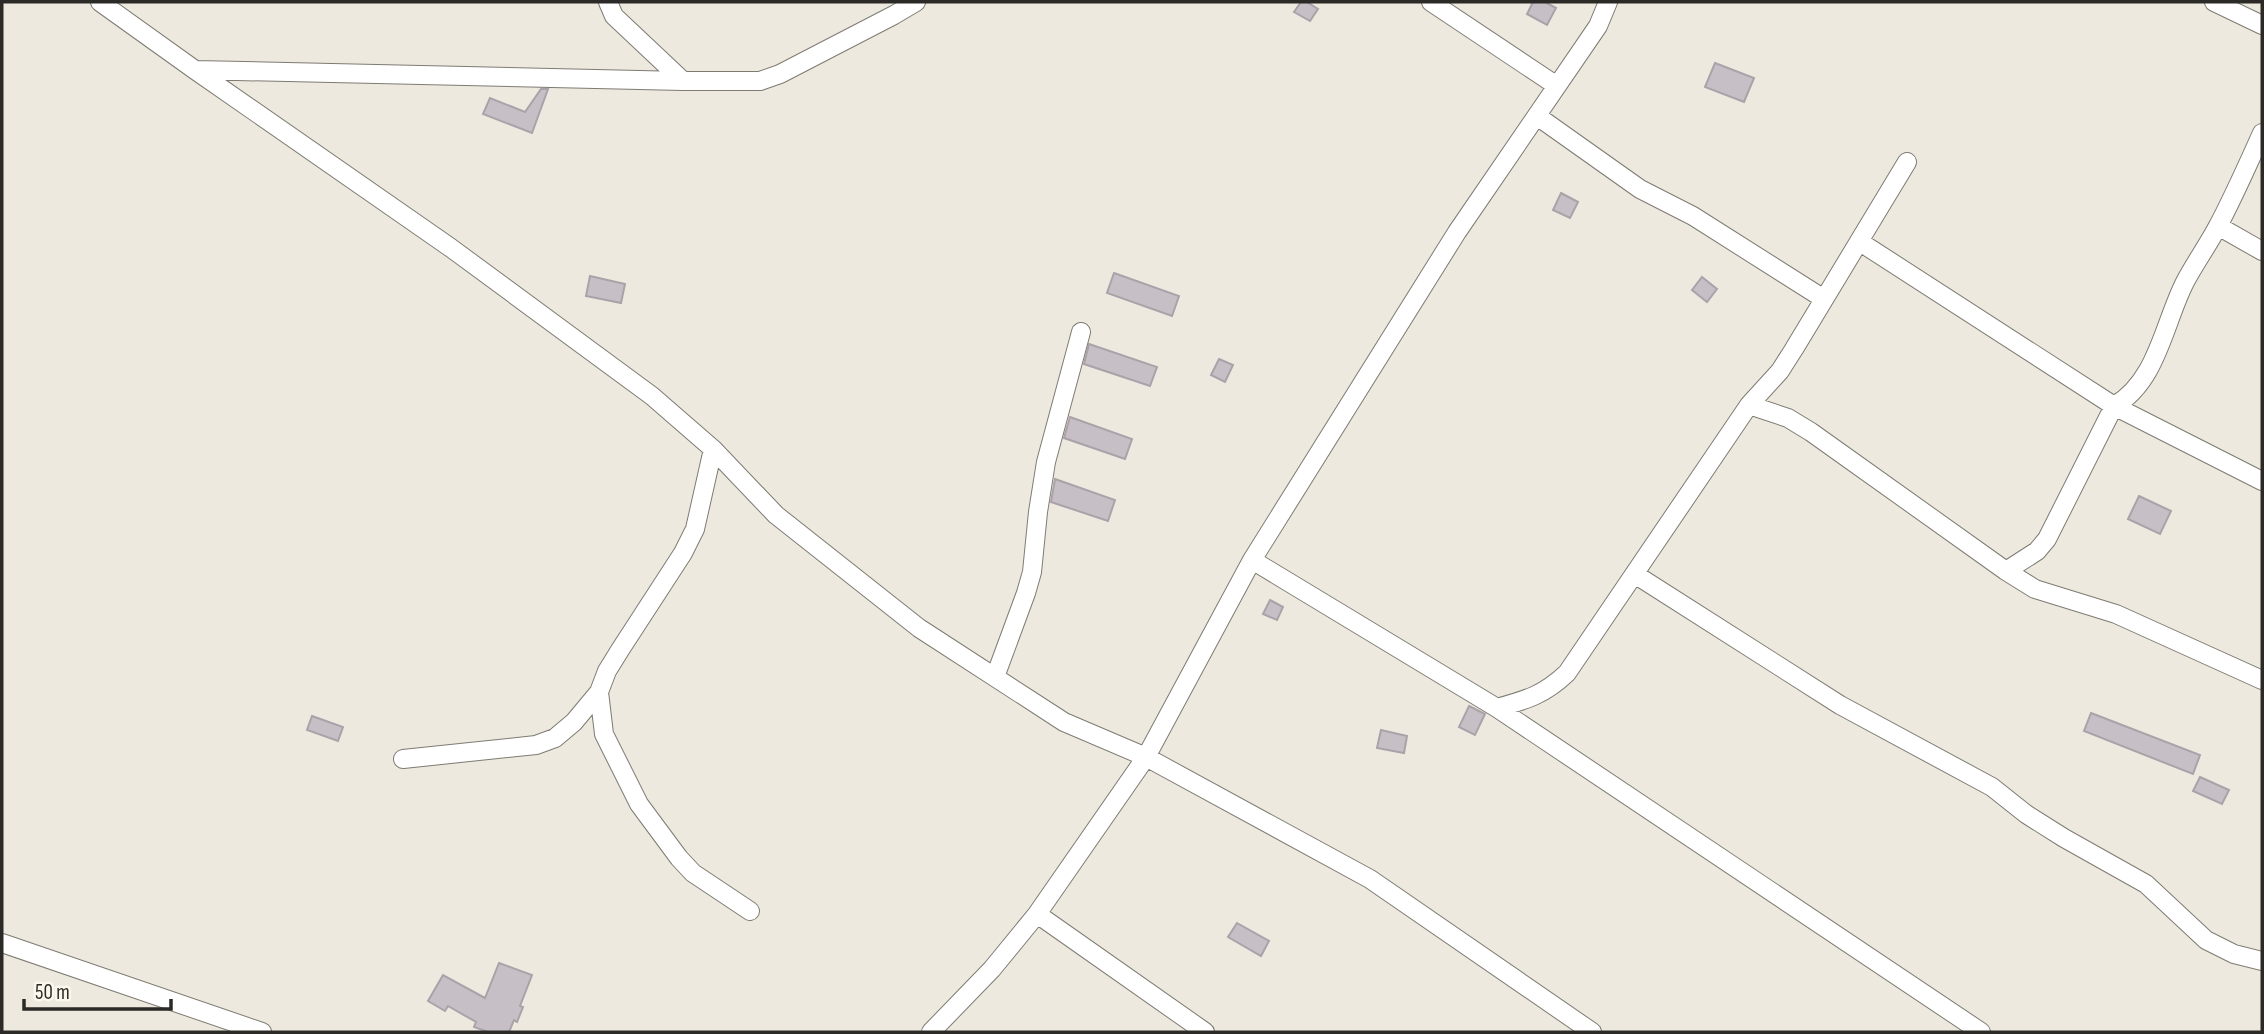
<svg xmlns="http://www.w3.org/2000/svg" width="2264" height="1034" viewBox="0 0 2264 1034" font-family="'Sofia Sans Condensed',sans-serif">
<style>
.building{fill:#c7bfc6;stroke:#aba2a9;stroke-width:2}
.lines{fill:none;stroke-linecap:round;stroke-linejoin:round}
.street-casing{stroke:#7e7b72;stroke-width:20}
.street{stroke:#fff;stroke-width:18}
</style>
<rect width="100%" height="100%" fill="#ede9df"/>
<path class="building" d="M1301 2H1307L1318 9 1310 21 1294 12Z
M1533 2H1545L1556 8 1547 25 1527 14Z
M1715 63 1754 78 1744 102 1705 87Z
M541 89H548L532 133 483 114 490 98 525 112Z
M1561 193 1578 202 1570 218 1553 210Z
M1114 273 1179 296 1172 316 1107 293Z
M590 276 625 284 621 303 586 296Z
M1702 277 1717 289 1707 302 1692 290Z
M1089 344 1157 367 1150 386 1084 364Z
M1219 359 1233 365 1225 382 1211 375Z
M1070 417 1132 439 1125 459 1064 438Z
M1055 479 1115 500 1108 521 1051 502Z
M2139 496 2171 511 2160 534 2128 519Z
M1270 600 1283 607 1277 620 1263 614Z
M1469 706 1485 714 1475 735 1459 727Z
M2091 713 2200 755 2193 774 2084 731Z
M312 716 343 727 338 741 307 730Z
M1381 730 1407 736 1404 753 1377 748Z
M2200 777 2229 790 2222 804 2193 791Z
M1237 923 1269 941 1261 956 1228 937Z
M499 963 532 975 520 1006 523 1007 517 1022 514 1020 509 1032H488L474 1027 476 1022 448 1006 445 1011 428 1001 443 975 485 998Z"/>
<g class="lines">
<defs>
<path id="street" d="M100 2 195 70 451 248 652 396 713 449 776 515 919 628 1064 722 1146 757 1370 879 1592 1032
M608 2 614 16 683 81
M1431 2 1557 86
M2214 2 2262 25
M195 70 683 81H760L780 74 894 15 916 2
M1537 116 1640 189 1693 216 1824 299
M2218 226 2262 251
M1860 242 2114 406 2262 481
M1749 405 1788 418 1811 432 2006 571 2035 589 2116 614 2262 680
M1252 560 1497 708 1981 1032
M2006 571 2037 551 2047 539 2114 406C2157 382 2164 323 2185 282 2195 263 2208 245 2218 226 2234 196 2248 164 2262 133
M1636 575 1840 705 1992 787 2026 814 2064 838 2146 884 2206 940 2234 954 2262 961
M995 677 1026 593 1032 572 1038 512 1046 462 1081 332
M599 692 604 734 639 804 679 858 693 873 750 911
M1497 708C1526 700 1544 695 1567 673L1749 405 1780 371 1794 349 1907 162
M403 759 536 745 555 738 574 722 599 692 607 671 620 650 683 553 695 529 713 449
M1037 914 1205 1032
M2 943 262 1032
M931 1032 992 969 1037 914 1146 757 1252 560 1457 232 1598 26 1608 2"/>
</defs>
<use href="#street" class="street-casing"/>
<use href="#street" class="street"/>
</g>
<rect width="2264" height="1034" fill="none" stroke="#2b2a26" stroke-width="7"/>
<path d="M24 999v10h147v-10" fill="none" stroke="#2b2a26" stroke-width="3.5"/>
<text x="35" y="999" font-size="21" fill="#2b2a26" stroke="#faf7ec" stroke-width="5" paint-order="stroke">50 m</text>
</svg>
